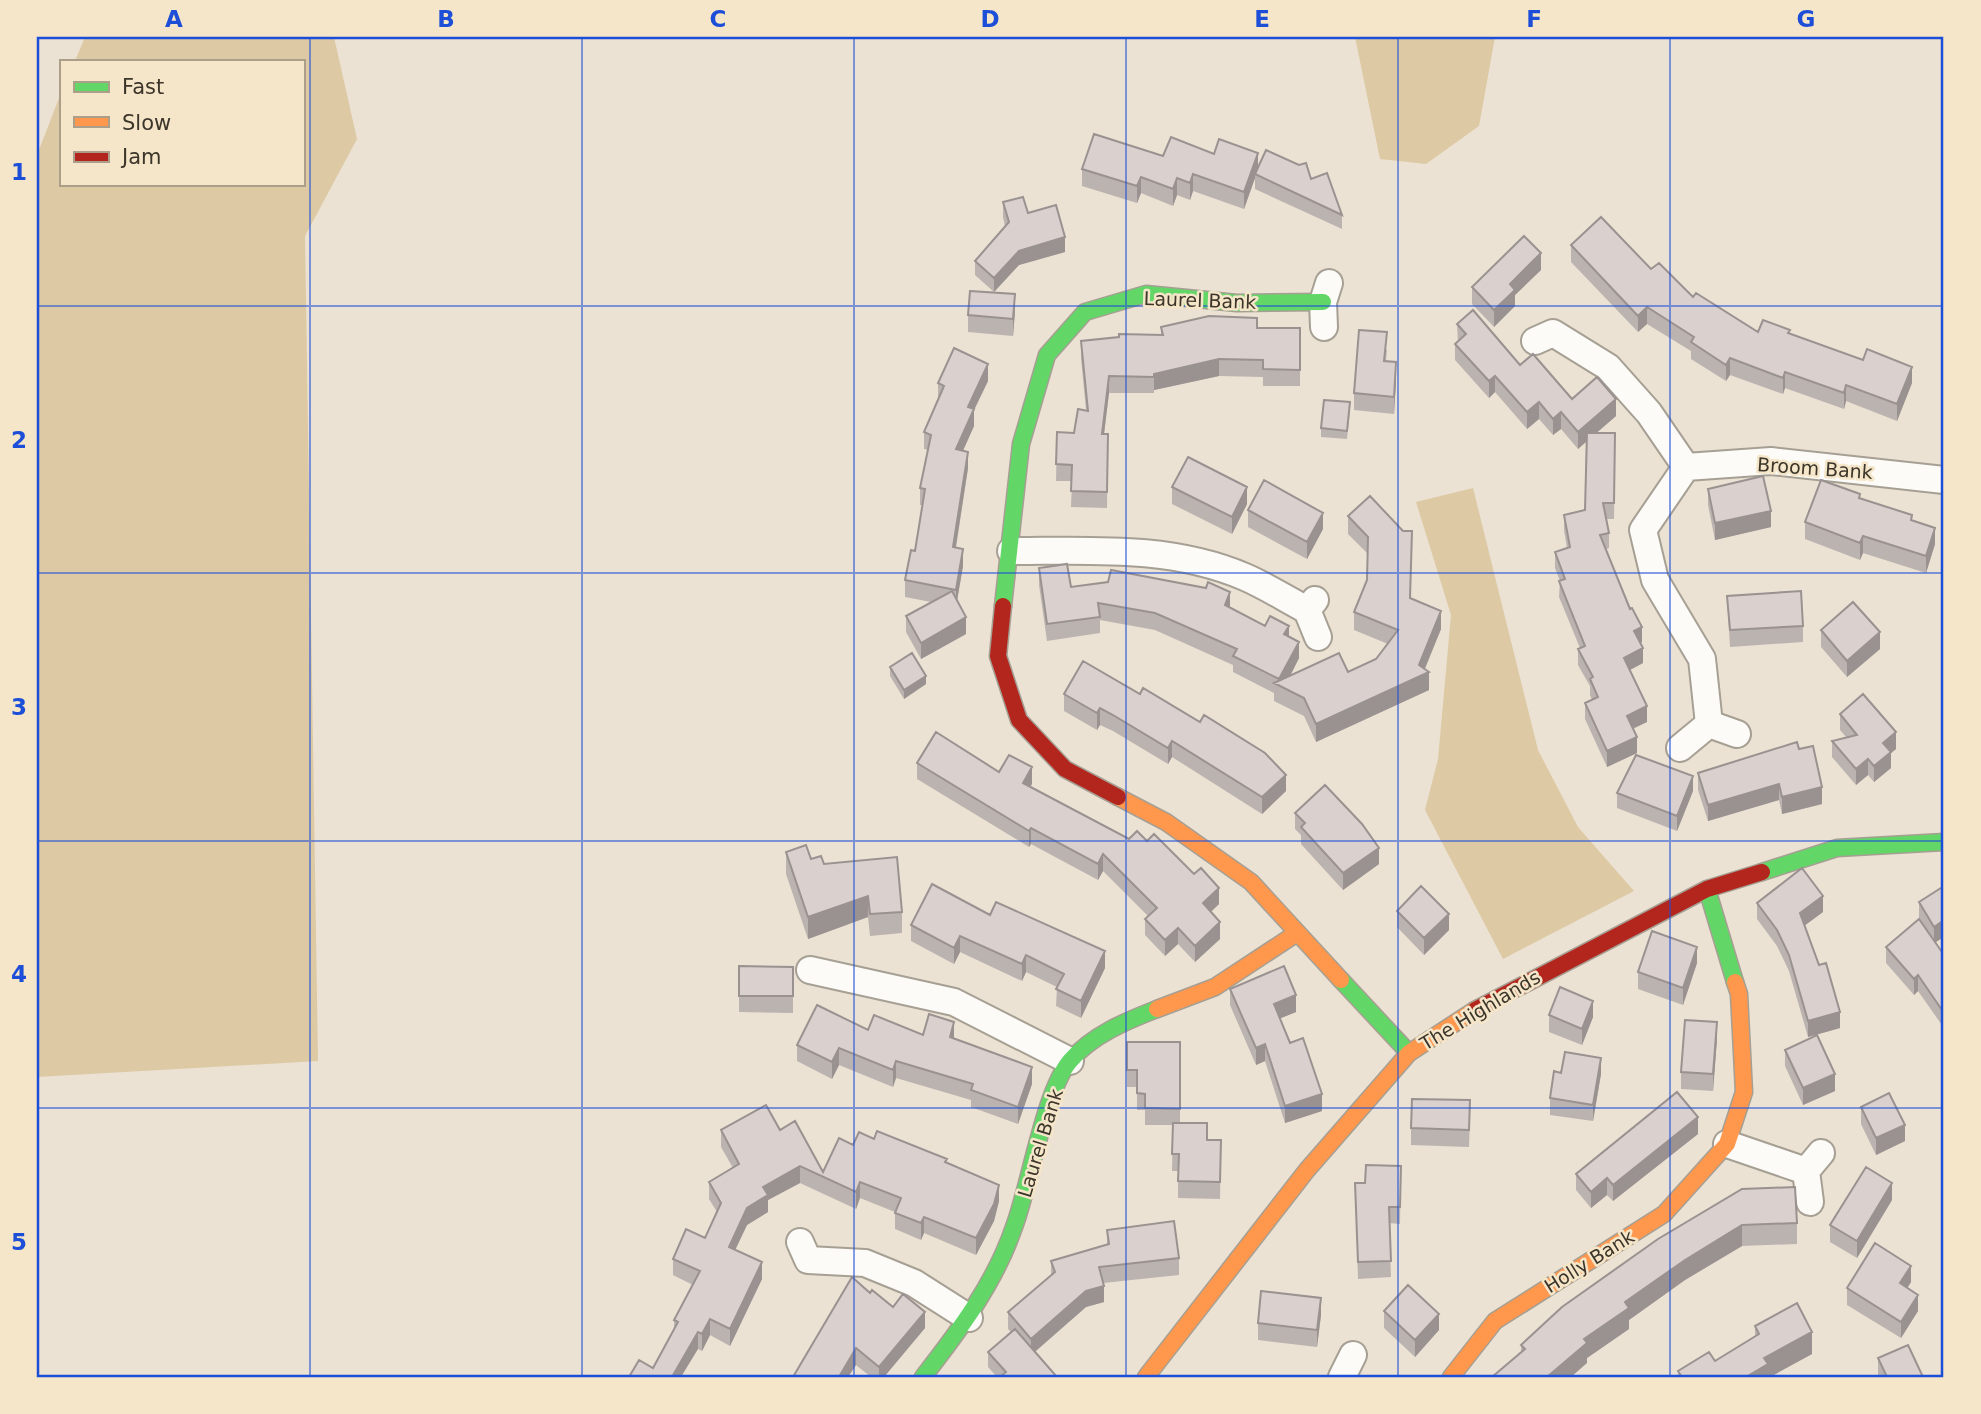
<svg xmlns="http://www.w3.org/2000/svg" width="1981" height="1414" viewBox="0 0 1981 1414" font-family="'DejaVu Sans',sans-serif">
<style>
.green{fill:#ddc9a4}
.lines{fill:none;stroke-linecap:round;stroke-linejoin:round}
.street-casing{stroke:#a69f93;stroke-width:30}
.fast-casing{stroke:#a69f93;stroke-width:19}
.slow-casing{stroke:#a69f93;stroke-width:19}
.jam-casing{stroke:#a69f93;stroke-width:19}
.street{stroke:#fcfbf8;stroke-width:26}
.fast{stroke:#63d668;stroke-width:16}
.slow{stroke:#ff974d;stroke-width:16}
.jam{stroke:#b3261e;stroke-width:16}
.wall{fill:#bbb3b0}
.shaded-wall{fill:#999290}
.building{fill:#dad0cd;stroke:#999290;stroke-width:2}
.grid{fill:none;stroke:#1d4ed8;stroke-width:2;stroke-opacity:0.55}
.labels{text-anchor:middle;stroke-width:5;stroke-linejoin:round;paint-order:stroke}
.street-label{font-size:19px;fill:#3c352a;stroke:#f5e6c9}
.neatline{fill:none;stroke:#1d4ed8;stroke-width:2.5}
.grid-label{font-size:23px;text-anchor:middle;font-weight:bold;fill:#1d4ed8}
</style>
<rect width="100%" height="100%" fill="#ebe2d3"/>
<path class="green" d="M85 37H334L357 139 305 236 318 1061 37 1077V155L61 93V184H303V61H75Z
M1355 37H1495L1479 126 1426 164 1380 159Z
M1473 488 1538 750 1578 827 1634 891 1503 959 1425 810 1438 759 1451 615 1416 502Z"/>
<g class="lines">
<defs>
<path id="street" d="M1324 327 1323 302 1329 283
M1535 341 1553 333 1608 367 1649 413 1686 467
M1011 551C1089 551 1171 545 1245 577 1266 586 1286 599 1307 610
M1315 600 1307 610 1318 637
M1709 724 1737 734
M1680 748 1709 724 1702 659 1655 580 1643 530 1686 467 1771 461 1944 480
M810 970 954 1002 1070 1061
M1727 1144 1806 1171
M1810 1202 1806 1171 1821 1153
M800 1242 808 1260 865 1263 914 1283 969 1318
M1342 1377 1353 1355"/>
<path id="fast" d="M1003 606 1021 444 1047 355 1085 312 1146 294 1237 303 1323 302
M1762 872 1837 848 1944 842
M1707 889 1735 982
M1341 980 1409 1053
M923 1377C959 1331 995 1283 1014 1227 1030 1185 1044 1092 1070 1061 1092 1035 1126 1021 1157 1009"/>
<path id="slow" d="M1118 797 1166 822 1251 882 1341 980
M1157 1009 1215 987 1297 933
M1146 1377 1307 1170 1409 1053 1475 1010
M1451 1377 1495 1321 1664 1214 1727 1144 1744 1092 1739 994 1735 982"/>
<path id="jam" d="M1003 606 998 656 1019 720 1065 769 1118 797
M1475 1010 1707 889 1762 872"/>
</defs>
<use href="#street" class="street-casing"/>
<use href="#fast" class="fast-casing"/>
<use href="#slow" class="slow-casing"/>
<use href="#jam" class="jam-casing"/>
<use href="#street" class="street"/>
<use href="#fast" class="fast"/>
<use href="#slow" class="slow"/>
<use href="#jam" class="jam"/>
</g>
<path class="wall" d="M1214 154 1258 168 1311 179 1342 215V229L1255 189V178L1244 209 1193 191 1190 200 1177 195 1173 206 1141 193 1137 203 1082 186V169L1163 156Z
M1003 202 1028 213 1065 252 1019 265 994 292 975 275V261L1005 226 1003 217Z
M1571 245 1651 269 1693 297 1758 332 1790 334 1912 383 1897 421 1846 401 1844 409 1785 388 1783 394 1730 375 1726 381 1691 359V351L1647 324 1638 332 1571 262Z
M1541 270 1515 295V306L1494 327 1472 304V287Z
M1015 311 1013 336 968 332V315Z
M1457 324 1572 399 1616 416 1596 433H1615L1614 519H1606L1609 533V548L1606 549 1642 642 1640 643 1643 663 1630 670 1647 722 1633 729 1637 753 1607 767 1585 719V703L1592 700 1590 695V686L1578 665V649L1580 648 1559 597 1560 581 1555 568V552L1567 548 1564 530V515L1585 510 1586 441 1578 449 1561 429 1553 435 1539 419 1527 429 1495 392 1489 398 1455 360V344L1458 342Z
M1161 327 1300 328V386H1263V377L1219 376 1154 390V393H1109L1104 434H1108L1107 508 1071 507 1072 481H1056L1057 432 1074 433 1086 410 1081 358V341L1161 335Z
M1387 349 1386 361 1396 379 1394 414 1354 410V393Z
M988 381 974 410V426L963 451 968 468 956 548 963 566 957 600 966 634 921 659 906 632V616L931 602 905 597V580L915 551 923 505H920V488L928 450 924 449V432L938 400V383Z
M1350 411 1347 439 1321 437V428Z
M1172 487 1247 504 1232 534 1172 504Z
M1708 489 1771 527 1715 540 1708 505Z
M1370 496 1411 598 1441 629 1424 669 1429 690 1316 742 1304 716 1274 701V693L1233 672V665L1155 630 1100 620V633L1047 641 1039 585V568L1071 587 1230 608 1289 637 1299 658 1290 676 1348 672 1376 659 1388 644 1354 630V612L1367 580 1368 554 1348 534V516Z
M1860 498 1912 521 1935 544 1926 573 1863 553 1860 560 1805 539V522Z
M1248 510 1323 529 1307 559 1248 527Z
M1727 596 1803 626V642L1730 647Z
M1821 630 1880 649 1847 677 1821 647Z
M1083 661 1286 791 1262 814 1172 757 1168 764 1113 731 1100 725 1097 730 1064 711V694Z
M890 667 926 684 904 699 890 676Z
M1840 714 1896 749 1891 753V768L1874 782 1868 775 1856 785 1832 757V741L1846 737 1840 730Z
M1799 749 1822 804 1782 814 1779 800 1708 821 1698 790V773Z
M917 763 999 772 1032 784 1030 786 1129 839 1147 841 1219 904 1211 912 1220 939 1195 962 1178 944 1165 956 1145 935V919L1148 916 1103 871 1098 880 1031 844 1029 847 917 779Z
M1693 791 1677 831 1617 808V793Z
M1295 813 1379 864 1343 890 1301 844V835L1295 829Z
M786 852 824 864 902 912V933L870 936 868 917 808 939 786 874Z
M1944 886V937L1936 942 1944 955V1028L1918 991 1914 995 1886 963V947L1919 919V902Z
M1757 903 1823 912 1805 925 1840 1028 1808 1037 1789 971 1777 946 1757 919Z
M1397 911 1449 930 1424 955 1397 927Z
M990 915 1105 968 1081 1018 1056 1006 1057 987 1026 972 1022 981 960 952 954 964 911 941V925Z
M1697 963 1683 1005 1638 989V972Z
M739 966 793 967V1013L739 1012Z
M1230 989 1296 1012 1280 1018 1322 1111 1285 1123 1265 1061 1256 1065 1230 1005Z
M1549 1015 1593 1017 1582 1045 1549 1032Z
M868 1030 954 1038 1032 1084 1018 1124 971 1107V1100L896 1078 893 1087 839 1065 832 1079 797 1061V1045Z
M1717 1039 1713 1091 1681 1089V1072Z
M1127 1042H1180V1123L1207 1140H1221L1220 1199 1178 1198V1171H1172L1173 1125H1145V1110H1137V1087H1127Z
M1785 1050 1835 1091 1803 1105 1785 1066Z
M1561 1073 1601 1074 1593 1121 1550 1115V1098Z
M1861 1107 1905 1141 1876 1155 1861 1124Z
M1470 1117 1469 1147 1411 1145V1128Z
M721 1130H780L823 1172 853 1145 874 1139 947 1163 999 1201 994 1221 976 1255 924 1233 921 1240 895 1229V1212L860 1198 856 1209 800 1183 768 1200V1212L747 1225 735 1250 762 1279 730 1346 710 1335 702 1351 698 1349 653 1368 674 1329V1320L693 1285 673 1275V1259L705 1238 717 1212 709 1199V1182L733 1168 721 1147Z
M1698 1134 1613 1201 1607 1195 1591 1208 1576 1190V1174Z
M1401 1166 1400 1224 1389 1223 1391 1277 1358 1279 1355 1183H1365Z
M1742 1189 1797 1223V1244L1742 1246 1685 1280 1629 1320V1329L1587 1358V1363L1521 1352V1345Z
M1892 1200 1857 1258 1830 1242V1225Z
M1107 1230 1179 1258V1275L1103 1283 1104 1302 1086 1307 1035 1352 1057 1377H997L988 1367V1352L1011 1332 1008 1329V1312L1051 1275V1261L1107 1245Z
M1911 1282 1907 1288 1918 1311 1901 1338 1847 1305V1288Z
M870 1293 925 1328 884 1377H871L856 1365 848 1377Z
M1384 1311 1439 1330 1415 1357 1384 1328Z
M1321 1315 1317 1347 1258 1340V1323Z
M1755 1326 1812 1354 1770 1377H1678V1371L1715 1361 1755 1336Z
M1878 1358 1923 1377H1879L1878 1375Z"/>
<path class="shaded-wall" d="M1258 153V170L1255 174V178L1244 209V192Z
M1193 174V191L1190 200V183Z
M1141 177V193L1137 203V186Z
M1177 178V195L1173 206V189Z
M1065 237V252L1019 265 994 292V278L1019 251Z
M1541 253V270L1515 295V306L1494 327V310L1510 284Z
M1015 294V311L1013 336V319Z
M1647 307V324L1638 332V316Z
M1730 358V375L1726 381V365Z
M1219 359V376L1154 390V374Z
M1396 362V379L1394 414V397Z
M988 364V381L974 410V426L956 466V449L968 407Z
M1912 367V383L1897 421V404Z
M1785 372V388L1783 394V378Z
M1109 376V393L1102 450V434Z
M1495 376V392L1489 398V381Z
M1846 385V401L1844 409V393Z
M1616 399V416L1578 449V432Z
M1539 402V419L1527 429V412Z
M1561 412V429L1553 435V419Z
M968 452V468L953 564V547Z
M1247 487V504L1232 534V517Z
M1771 511V527L1715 540V523Z
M1323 513V529L1307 559V542Z
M1935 528V544L1926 573V556Z
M1863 536V553L1860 560V543Z
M963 549V566L956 607V590Z
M1230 592V609L1225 605Z
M1441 611V629L1422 676 1429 672V690L1316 742V724L1419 665Z
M966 617V634L921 659V643Z
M1289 626V643L1284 634Z
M1642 627V642L1634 646V631Z
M1880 632V649L1847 677V661Z
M1299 642V658L1284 688 1279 685V679Z
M1643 648V663L1624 673V658Z
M926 676V684L904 699V690Z
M1647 706V722L1627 731V716Z
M1100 708V725L1097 730V713Z
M1896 732V749L1891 753V768L1874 782V766L1883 743Z
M1637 737V753L1607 767V751Z
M1172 741V757L1168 764V748Z
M1868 759V775L1856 785V769Z
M1032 767V784L1023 799V783Z
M1286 775V791L1262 814V797Z
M1693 776V791L1677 831V816Z
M1779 784V800L1708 821V805Z
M1822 787V804L1782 814V797Z
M1031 828V844L1029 847V831Z
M1379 848V864L1343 890V873Z
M1103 854V871L1098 880V864Z
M1219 888V904L1203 919V903Z
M868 896V917L808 939V917Z
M1823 896V912L1800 929V913Z
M1449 914V930L1424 955V938Z
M1944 920V937L1934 943V927Z
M1220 922V939L1195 962V946Z
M1178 928V944L1165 956V940Z
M960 936V952L954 964V948Z
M1697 947V963L1683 1005V988Z
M1105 951V968L1081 1018V1001Z
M1026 955V972L1022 981V964Z
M1918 975V991L1914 995V979Z
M1296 995V1012L1274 1021V1004Z
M1593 1001V1017L1582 1045V1029Z
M1840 1012V1028L1808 1037V1021Z
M954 1022V1039L950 1037Z
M1717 1022V1039L1713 1091V1074Z
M1265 1044V1061L1256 1065V1048Z
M839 1048V1065L832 1079V1062Z
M1601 1058V1074L1593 1121V1105Z
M896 1061V1078L893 1087V1070Z
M1032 1067V1084L1018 1124V1107Z
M1835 1074V1091L1803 1105V1088Z
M1322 1094V1111L1285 1123V1106Z
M1698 1117V1134L1613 1201V1185Z
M1905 1125V1141L1876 1155V1138Z
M800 1166V1183L768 1200V1212L747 1225 729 1263V1247L747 1208 763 1187Z
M1607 1178V1195L1591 1208V1192Z
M860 1182V1198L856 1209V1192Z
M1892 1183V1200L1857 1258V1241Z
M999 1185V1201L994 1221 976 1255V1238Z
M924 1217V1233L921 1240V1223Z
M1742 1225V1246L1685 1280 1629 1320V1329L1587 1358V1363L1571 1377H1547L1584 1339 1625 1302 1685 1260Z
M762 1262V1279L730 1346V1329Z
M1911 1266V1282L1900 1300V1283Z
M1104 1286V1302L1086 1307 1031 1355V1339L1086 1291Z
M1918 1295V1311L1901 1338V1322Z
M1321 1298V1315L1317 1347V1330Z
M925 1312V1328L884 1377H879V1367Z
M1439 1314V1330L1415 1357V1340Z
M710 1319V1335L702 1351V1334Z
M698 1332V1349L681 1377H672Z
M1812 1332V1354L1770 1377H1746L1764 1358Z
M856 1348V1365L848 1377H839Z"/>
<path class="building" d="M1094 134 1163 156 1171 137 1214 154 1219 139 1258 153 1244 192 1193 174 1190 183 1177 178 1173 189 1141 177 1137 186 1082 169Z
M1266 150 1299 165 1306 163 1311 179 1327 173 1342 215 1255 174Z
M1023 197 1028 213 1056 205 1065 237 1019 251 994 278 975 261 1009 222 1003 202Z
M1601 217 1651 269 1659 263 1693 297 1696 293 1758 332 1763 320 1790 330 1788 333 1863 360 1867 349 1912 367 1897 404 1846 385 1844 393 1785 372 1783 378 1730 358 1726 365 1691 342 1694 337 1647 307 1638 316 1571 245Z
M1524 236 1541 253 1510 284 1515 290 1494 310 1472 287Z
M970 291 1015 294 1013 319 968 315Z
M1473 310 1520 365 1533 354 1572 399 1597 377 1616 399 1578 432 1561 412 1553 419 1539 402 1527 412 1495 376 1489 381 1455 344 1466 334 1457 324Z
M1209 316 1257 318V328H1300V370L1263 369V360L1219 359 1154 374V377L1109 376 1102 434H1108L1107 492 1071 491 1072 465 1056 464 1057 432 1074 433 1078 409 1088 411 1081 341 1119 337V334L1163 335 1161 327Z
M1359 330 1387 332 1384 361 1396 362 1394 397 1354 393Z
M954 348 988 364 968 407 974 409 956 449 968 452 953 547 963 549 956 590 905 580 911 550 915 551 925 489 920 488 931 435 924 432 944 386 938 383Z
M1324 400 1350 402 1347 431 1321 428Z
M1587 433H1615L1614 503H1603L1609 533 1600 535 1630 609 1632 608 1642 627 1634 631 1643 648 1624 658 1647 706 1627 716 1637 737 1607 751 1585 703 1598 697 1590 679 1593 677 1578 649 1585 646 1559 581 1565 579 1555 552 1570 547 1564 515 1585 510Z
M1188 457 1247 487 1232 517 1172 487Z
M1763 476 1771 511 1715 523 1708 489Z
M1264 480 1323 513 1307 542 1248 510Z
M1821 480 1860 494 1859 498 1912 515 1911 520 1935 528 1926 556 1863 536 1860 543 1805 522Z
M1370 496 1403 531H1412L1410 598 1441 611 1419 665 1429 672 1316 724 1304 698 1274 683 1339 653 1348 672 1376 659 1398 630 1354 612 1367 580 1368 537 1348 516Z
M1067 564 1071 587 1108 582 1111 570 1206 588 1208 582 1230 592 1225 605 1265 626 1270 616 1289 626 1284 634 1299 642 1279 679 1233 656 1237 649 1155 613 1098 603 1100 617 1047 624 1039 568Z
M952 591 966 617 921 643 906 616Z
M1801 591 1803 626 1730 630 1727 596Z
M1853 602 1880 632 1847 661 1821 630Z
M912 653 926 676 904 690 890 667Z
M1083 661 1140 694 1143 688 1200 722 1204 715 1265 753 1286 775 1262 797 1172 741 1168 748 1113 715 1100 708 1097 713 1064 694Z
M1863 694 1896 732 1883 743 1891 752 1874 766 1868 759 1856 769 1832 741 1857 735 1840 714Z
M936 732 999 772 1009 755 1032 767 1023 783 1129 839 1137 831 1147 841 1154 834 1194 874 1201 868 1219 888 1203 903 1220 922 1195 946 1178 928 1165 940 1145 919 1157 908 1103 854 1098 864 1031 828 1029 831 917 763Z
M1797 742 1799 749 1813 746 1822 787 1782 797 1779 784 1708 805 1698 773Z
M1636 755 1693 776 1677 816 1617 793Z
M1325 785 1362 824 1379 848 1343 873 1301 827 1305 823 1295 813Z
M806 845 811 859 821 856 824 864 897 857 902 912 870 914 868 896 808 917 786 852Z
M1802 868 1823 896 1800 913 1819 965 1826 963 1840 1012 1808 1021 1789 955 1777 930 1757 903Z
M932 884 990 915 996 902 1105 951 1081 1001 1056 989 1064 974 1026 955 1022 964 960 936 954 948 911 925Z
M1421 886 1449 914 1424 938 1397 911Z
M1944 886V920L1934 927 1919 902Z
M1919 919 1944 955V1013L1918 975 1914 979 1886 947Z
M1652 931 1697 947 1683 988 1638 972Z
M739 966 793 967V996H739Z
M1284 966 1296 995 1274 1004 1290 1043 1303 1038 1322 1094 1285 1106 1265 1044 1256 1048 1230 989Z
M1560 987 1593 1001 1582 1029 1549 1015Z
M817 1005 868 1030 874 1015 923 1035 929 1014 954 1022 950 1037 1032 1067 1018 1107 971 1090 973 1084 896 1061 893 1070 839 1048 832 1062 797 1045Z
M1685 1020 1717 1022 1713 1074 1681 1072Z
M1817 1035 1835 1074 1803 1088 1785 1050Z
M1127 1042H1180V1109L1145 1108V1094L1137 1093V1070H1127Z
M1565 1052 1601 1058 1593 1105 1550 1098 1554 1071 1561 1073Z
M1677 1092 1698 1117 1613 1185 1607 1178 1591 1192 1576 1174Z
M1889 1093 1905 1125 1876 1138 1861 1107Z
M1412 1099 1470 1100 1469 1130 1411 1128Z
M766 1105 780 1130 795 1121 823 1172 839 1138 853 1145 859 1132 874 1139 877 1131 947 1159 945 1162 999 1185 994 1204 976 1238 924 1217 921 1223 895 1213 901 1198 860 1182 856 1192 800 1166 763 1187 768 1195 747 1208 729 1247 762 1262 730 1329 710 1319 702 1334 698 1332 672 1377H629L639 1360 653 1368 678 1322 674 1320 700 1271 673 1259 686 1229 705 1238 721 1203 709 1182 739 1164 721 1130Z
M1173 1123H1207V1140H1221L1220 1182 1178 1181 1179 1154H1172Z
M1366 1165 1401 1166 1400 1207H1389L1391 1261 1358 1262 1355 1183H1365Z
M1866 1167 1892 1183 1857 1241 1830 1225Z
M1795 1187 1797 1223 1742 1225 1685 1260 1625 1302 1629 1308 1584 1339 1587 1343 1547 1377H1492L1525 1349 1521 1345 1562 1307 1658 1239 1742 1189Z
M1174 1221 1179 1258 1099 1267 1104 1286 1086 1291 1031 1339 1008 1312 1055 1272 1051 1261 1109 1244 1107 1230Z
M1875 1243 1911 1266 1900 1283 1918 1295 1901 1322 1847 1288Z
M852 1277 870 1293 872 1290 893 1307 903 1294 925 1312 879 1367 856 1348 839 1377H793Z
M1408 1285 1439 1314 1415 1340 1384 1311Z
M1261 1291 1321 1298 1317 1330 1258 1323Z
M1797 1303 1812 1332 1764 1358 1768 1364 1746 1377H1682L1678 1371 1709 1352 1715 1361 1759 1334 1755 1326Z
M1015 1329 1057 1377H1000L1006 1372 988 1352Z
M1908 1345 1923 1377H1887L1878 1358Z"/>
<path class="grid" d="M310 37V1377M582 37V1377M854 37V1377M1126 37V1377M1398 37V1377M1670 37V1377M37 306H1944M37 573H1944M37 841H1944M37 1108H1944"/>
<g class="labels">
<g class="street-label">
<text transform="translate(1200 300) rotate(2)" y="7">Laurel Bank</text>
<text transform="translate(1815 468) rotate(4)" y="7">Broom Bank</text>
<text transform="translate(1480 1010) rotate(-31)" y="7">The Highlands</text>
<text transform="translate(1040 1143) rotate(-73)" y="7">Laurel Bank</text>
<text transform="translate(1589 1261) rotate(-32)" y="7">Holly Bank</text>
</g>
</g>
<rect width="1981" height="1414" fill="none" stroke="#f5e6c9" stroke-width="77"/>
<rect x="60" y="60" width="245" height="126" fill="#f5e6c9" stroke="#ab9f89" stroke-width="2"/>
<rect x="74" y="82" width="35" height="10" fill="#63d668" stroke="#ab9f89" stroke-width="2"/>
<text x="122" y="94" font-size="21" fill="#3c352a">Fast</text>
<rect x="74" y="117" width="35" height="10" fill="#ff974d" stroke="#ab9f89" stroke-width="2"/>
<text x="122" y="130" font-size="21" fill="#3c352a">Slow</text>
<rect x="74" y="152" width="35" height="10" fill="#b3261e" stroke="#ab9f89" stroke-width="2"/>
<text x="122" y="164" font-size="21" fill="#3c352a">Jam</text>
<rect x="38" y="38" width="1904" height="1338" class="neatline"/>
<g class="grid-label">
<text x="174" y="27">A</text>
<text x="446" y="27">B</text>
<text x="718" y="27">C</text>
<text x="990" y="27">D</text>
<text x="1262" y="27">E</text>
<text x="1534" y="27">F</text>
<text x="1806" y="27">G</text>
<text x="19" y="180">1</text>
<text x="19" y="448">2</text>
<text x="19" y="715">3</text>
<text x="19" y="982">4</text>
<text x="19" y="1250">5</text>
</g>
</svg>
